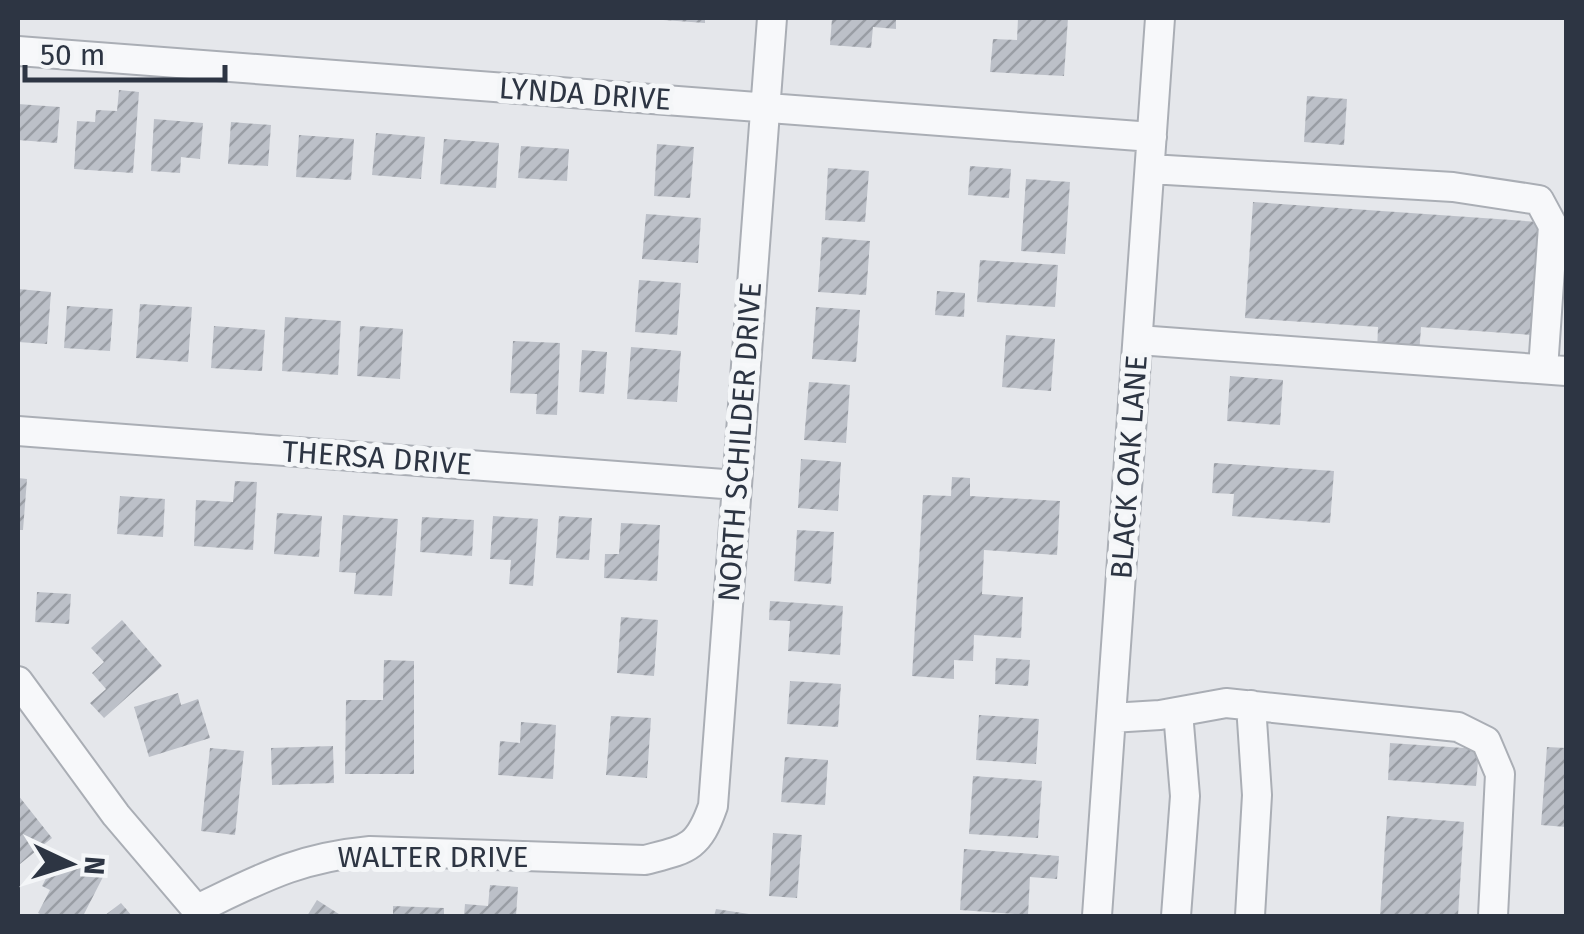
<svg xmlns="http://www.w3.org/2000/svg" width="1584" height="934" viewBox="0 0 1584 934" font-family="'Fira Sans',sans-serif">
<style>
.building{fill:url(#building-hatch)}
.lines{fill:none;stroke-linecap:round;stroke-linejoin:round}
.minor-casing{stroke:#aaaeb5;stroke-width:32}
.minor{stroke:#f7f8fa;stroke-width:28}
.labels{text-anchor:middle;stroke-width:10;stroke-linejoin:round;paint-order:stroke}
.street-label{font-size:30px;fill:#2d3543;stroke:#f4f6f8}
</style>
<defs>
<pattern id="building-hatch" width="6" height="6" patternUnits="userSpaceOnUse" patternTransform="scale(2.5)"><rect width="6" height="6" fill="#bcc0c8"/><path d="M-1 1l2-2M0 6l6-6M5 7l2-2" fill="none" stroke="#999da4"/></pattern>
</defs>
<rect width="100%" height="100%" fill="#e5e7eb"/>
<path class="building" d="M663 18H705V23L663 20Z
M832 18H896V29L873 27 871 48 830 45Z
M1018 18H1068L1064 76 990 72 993 39 1017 40Z
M119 90 139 92 133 173 74 169 77 121 95 122 96 110 117 111Z
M1307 96 1347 99 1344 145 1304 142Z
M18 104 60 107 57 143 18 140Z
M154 119 203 123 200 159 181 157 180 173 151 171Z
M231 122 271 125 268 166 228 164Z
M376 133 425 137 421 179 372 175Z
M299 135 354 139 351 180 296 177Z
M444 139 499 143 496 188 440 184Z
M657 144 694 147 690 198 654 196Z
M521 146 569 149 567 181 518 178Z
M970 166 1011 169 1009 198 968 195Z
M828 168 869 171 865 222 825 220Z
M1026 179 1070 182 1065 254 1021 251Z
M1253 202 1539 222 1532 335 1421 327 1419 355 1377 352 1378 327 1245 318Z
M646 214 701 218 698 263 642 259Z
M822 237 870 241 866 295 818 292Z
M980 260 1058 265 1055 307 977 302Z
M639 280 681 283 677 335 635 332Z
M18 289 51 292 47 344 18 342Z
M937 291 965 293 964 317 935 315Z
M140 304 192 307 188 362 136 358Z
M67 306 113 309 110 351 64 348Z
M816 307 860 310 856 362 812 359Z
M285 317 341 321 338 375 282 371Z
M214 326 265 330 262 371 211 368Z
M360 326 403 329 400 379 357 376Z
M1006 335 1055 339 1051 391 1002 387Z
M513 341 560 343 557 415 536 414 537 394 510 393Z
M631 347 681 351 677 402 627 399Z
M582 350 607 352 604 394 579 392Z
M1230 376 1283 380 1280 425 1227 421Z
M809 382 850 385 846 443 804 440Z
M801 459 841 462 838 511 798 508Z
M1214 463 1334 471 1330 523 1232 516 1234 494 1212 493Z
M952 477 970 478V496L1060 501 1057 555 984 550 982 594 1023 597 1021 638 974 635 973 661 954 660V679L912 676 923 495 951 496Z
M18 478 27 479 23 530H18Z
M235 481 257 482 253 550 194 546 196 500 233 502Z
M120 496 165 499 163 537 117 534Z
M277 513 322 516 319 557 274 554Z
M343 515 398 519 392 596 354 594 356 573 339 572Z
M493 516 538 519 533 586 509 584 511 560 490 559Z
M559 516 592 518 589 560 556 558Z
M422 517 474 520 472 556 420 552Z
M621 523 660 525 657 581 604 578 605 554H619Z
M797 530 834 532 831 584 794 581Z
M37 592 71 594 69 624 35 622Z
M770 601 843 606 840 655 788 651 790 621 769 620Z
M621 617 658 620 654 676 617 673Z
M122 620 162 666 104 718 90 703 106 689 92 673 104 662 91 648Z
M996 658 1030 660 1028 686 995 684Z
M384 660 414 661V774H345L346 700H383Z
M790 681 841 684 838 727 787 724Z
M178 693 181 705 198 699 210 738 149 757 134 707Z
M979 715 1039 719 1036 764 976 760Z
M611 716 651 718 647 778 606 775Z
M521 722 556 725 553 779 498 775 500 741 520 743Z
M1390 743 1479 749 1476 786 1388 780Z
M333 746 334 783 272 785 271 748Z
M1547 747 1566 748V827L1541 825Z
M210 748 244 751 235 835 201 831Z
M785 757 828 760 825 805 781 802Z
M973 776 1042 781 1038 838 969 834Z
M18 795 52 838 20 864 18 861Z
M1387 816 1464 822 1458 916H1380Z
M773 833 802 835 797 898 769 896Z
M964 849 1059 856 1057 879 1030 877 1028 915 960 910Z
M59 854 103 877 83 916H44L38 913 50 890 42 886Z
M490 885 518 887 516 916H464L465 904 488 906Z
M317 900 342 916H307Z
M121 903 132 916H104Z
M393 906 444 908V916H393Z
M716 909 749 914V916H714Z"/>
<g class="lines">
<defs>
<path id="minor" d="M18 51 1152 137
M1150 169 1453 187 1539 200 1553 226 1543 369
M1138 340 1566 371
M18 431 737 485
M18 681 116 815 202 916
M1111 718 1160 715 1226 703 1458 727 1486 741 1500 774 1493 916
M197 909C262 878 297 858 370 851L645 860C687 849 698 849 713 806L772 18
M1097 916 1160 18
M1176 916 1185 796 1178 712
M1250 916 1257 795 1251 705"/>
</defs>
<use href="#minor" class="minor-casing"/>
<use href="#minor" class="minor"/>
</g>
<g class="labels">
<g class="street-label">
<text transform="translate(585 94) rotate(4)" y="10">LYNDA DRIVE</text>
<text transform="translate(740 442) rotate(-86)" y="10">NORTH SCHILDER DRIVE</text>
<text transform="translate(377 458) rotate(4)" y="10">THERSA DRIVE</text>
<text transform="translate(1129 467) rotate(-86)" y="10">BLACK OAK LANE</text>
<text x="433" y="867">WALTER DRIVE</text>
</g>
</g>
<rect width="1584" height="934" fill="none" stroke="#2d3543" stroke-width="40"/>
<g transform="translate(70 864) rotate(94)" stroke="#f4f6f8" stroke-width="8" paint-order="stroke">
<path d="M0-8L18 38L0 25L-18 38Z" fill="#2d3543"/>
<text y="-15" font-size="28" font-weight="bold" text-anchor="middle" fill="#2d3543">N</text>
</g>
<path d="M25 65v15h200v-15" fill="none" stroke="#2d3543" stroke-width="5"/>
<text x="40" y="65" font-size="30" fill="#2d3543" stroke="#f4f6f8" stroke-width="8" paint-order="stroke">50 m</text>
</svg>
